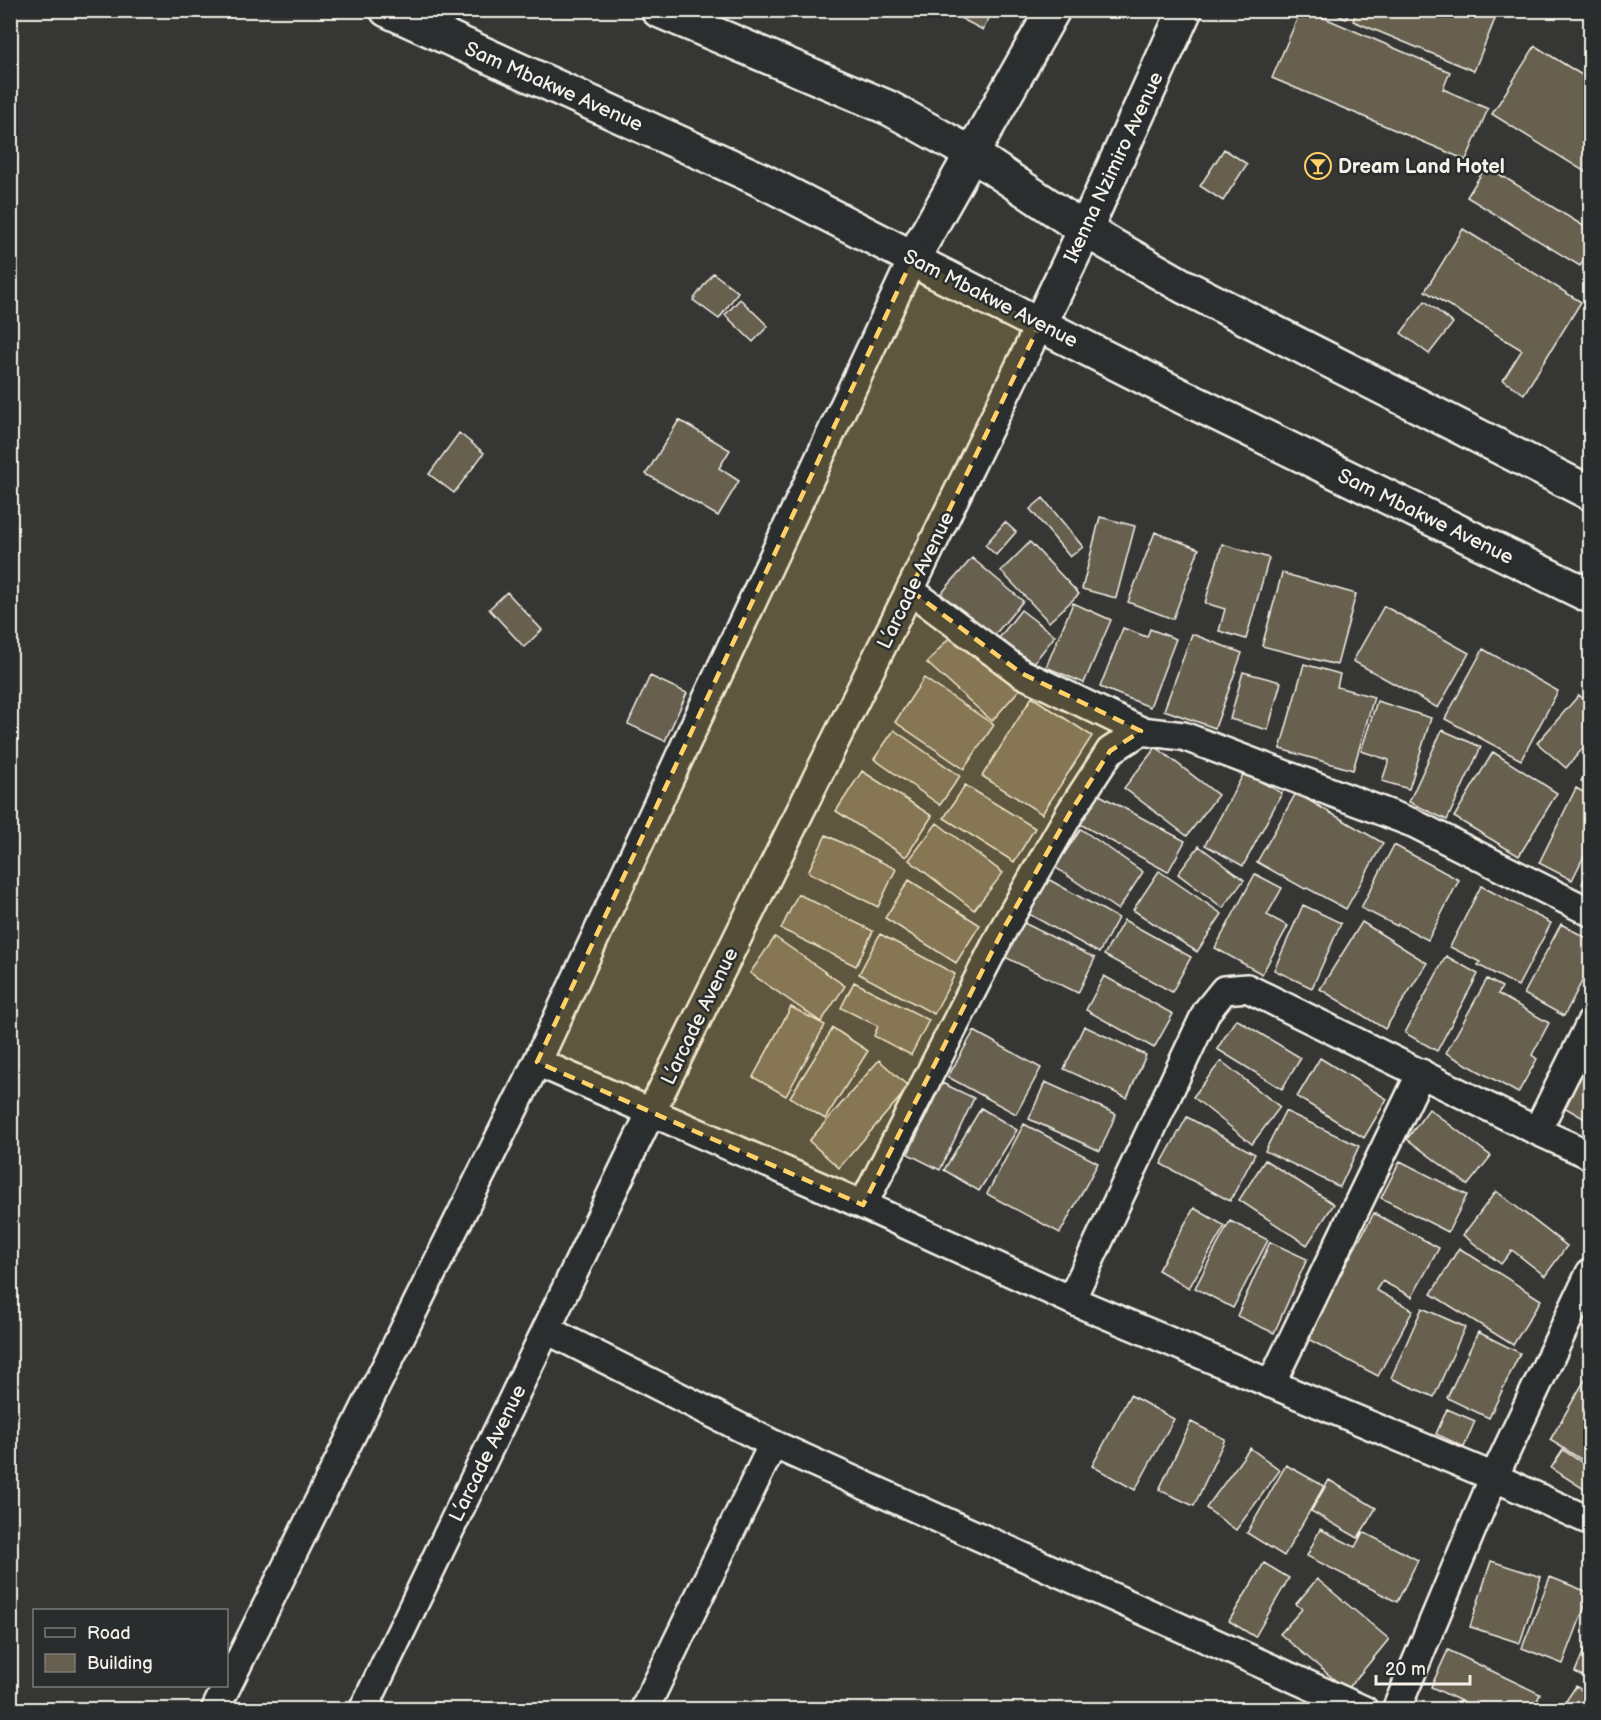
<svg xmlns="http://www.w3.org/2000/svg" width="1601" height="1720" viewBox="0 0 1601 1720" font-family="'Balsamiq Sans',sans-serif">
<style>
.building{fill:#676050;stroke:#f4f1e8;stroke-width:1.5}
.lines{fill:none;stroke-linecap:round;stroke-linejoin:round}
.minor-casing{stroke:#f4f1e8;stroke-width:32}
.tertiary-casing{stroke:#f4f1e8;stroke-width:38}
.secondary-casing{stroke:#f4f1e8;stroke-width:38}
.minor{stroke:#2a2d2e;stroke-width:27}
.tertiary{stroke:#2a2d2e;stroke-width:33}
.secondary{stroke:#2a2d2e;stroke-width:33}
.marked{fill:#ffd166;fill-opacity:0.2;stroke:#ffd166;stroke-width:4.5;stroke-dasharray:12 8;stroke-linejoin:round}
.labels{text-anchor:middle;stroke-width:5;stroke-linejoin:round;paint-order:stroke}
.street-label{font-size:20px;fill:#f4f1e8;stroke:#2a2d2e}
.poi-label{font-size:20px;font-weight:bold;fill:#f4f1e8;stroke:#2a2d2e;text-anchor:start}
</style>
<rect width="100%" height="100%" fill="#363735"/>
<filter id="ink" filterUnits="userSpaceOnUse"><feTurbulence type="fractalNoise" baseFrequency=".0167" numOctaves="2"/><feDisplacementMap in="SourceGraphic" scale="12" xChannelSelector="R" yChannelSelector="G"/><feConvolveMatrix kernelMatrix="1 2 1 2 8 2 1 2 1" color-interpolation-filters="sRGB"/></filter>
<g filter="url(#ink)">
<path class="building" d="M945 10H993L983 30Z
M1301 10H1306L1450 72 1443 89 1488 109 1466 160 1272 78Z
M1327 10H1350L1346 19Z
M1357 10H1489L1497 14 1474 71 1353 21Z
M1535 46 1590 80V175L1492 114Z
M1224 149 1247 164 1223 201 1200 186Z
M1486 166 1590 230V249L1580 266 1467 197Z
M1463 229 1581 302 1524 394 1503 380 1522 350 1425 291Z
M713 273 738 292 719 319 693 300Z
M740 299 768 326 753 342 725 315Z
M1425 301 1453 323 1429 354 1401 333Z
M679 420 730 450 719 468 739 481 718 516 646 474Z
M459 433 484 453 454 493 429 474Z
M1043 498 1083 547 1070 557 1030 509Z
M1100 517 1135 526 1116 598 1082 589Z
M1005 522 1016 532 996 555 985 545Z
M1155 532 1199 549 1173 619 1128 602Z
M1030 542 1079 594 1049 622 1001 571Z
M1222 544 1269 558 1246 639 1219 631 1225 609 1205 603Z
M972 558 1023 601 992 638 941 594Z
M1282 573 1356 594 1337 665 1262 646Z
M507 592 542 630 524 647 489 609Z
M1073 603 1111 620 1084 683 1046 667Z
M1384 606 1469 653 1438 708 1353 661Z
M1021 610 1055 636 1029 669 995 643Z
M1123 628 1147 637 1150 629 1176 639 1150 707 1100 687Z
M955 631 1020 689 992 721 927 663Z
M1192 634 1242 653 1215 728 1164 710Z
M1483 649 1558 691 1521 760 1445 719Z
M1304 664 1340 674 1337 687 1374 697 1353 770 1280 749Z
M1243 672 1281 682 1268 730 1230 719Z
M650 676 687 693 665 741 628 724Z
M924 678 994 725 964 769 895 722Z
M1579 695 1590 705V740L1566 768 1537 743Z
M1032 697 1092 736 1042 814 982 776Z
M1377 701 1431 718 1409 789 1382 781 1389 760 1361 751Z
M894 730 960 776 940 805 874 759Z
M1442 730 1481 747 1447 820 1409 802Z
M1156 747 1218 795 1187 836 1124 788Z
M1493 752 1557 793 1519 856 1454 817Z
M1590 765V787L1581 781Z
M862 771 932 816 906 857 836 811Z
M1244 773 1282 793 1243 866 1205 845Z
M965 785 1035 828 1014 862 944 818Z
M1576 788 1590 796V844L1572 880 1539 863Z
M1094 792 1185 841 1168 872 1078 823Z
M1296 793 1383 843 1346 909 1307 888 1305 889 1257 862Z
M937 823 1003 873 974 910 909 860Z
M1081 829 1143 872 1118 910 1055 867Z
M826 835 896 869 878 907 808 872Z
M1394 845 1459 880 1428 940 1398 924 1397 926 1361 908Z
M1199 846 1244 880 1223 908 1178 874Z
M1590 866V888L1582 884Z
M1159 871 1222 914 1197 952 1133 910Z
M1255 874 1282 888 1267 915 1288 926 1262 974 1215 948Z
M1046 878 1118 918 1099 953 1027 913Z
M909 880 980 925 956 963 885 918Z
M1481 886 1551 923 1518 986 1478 965 1480 962 1450 947Z
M798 894 873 931 856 966 781 929Z
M1303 905 1341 923 1312 988 1274 970Z
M1124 920 1191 957 1172 992 1104 955Z
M1020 921 1095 958 1078 993 1003 956Z
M1362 922 1427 963 1385 1029 1320 989Z
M1561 924 1590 940V966L1564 1016 1524 994Z
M880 934 955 974 934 1014 859 974Z
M775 937 845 986 821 1022 750 973Z
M1446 956 1478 974 1437 1051 1405 1033Z
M1104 976 1173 1014 1154 1048 1086 1010Z
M1487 979 1502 987 1498 994 1549 1023 1532 1055 1537 1059 1518 1093 1446 1053Z
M854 982 929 1020 911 1055 874 1036 878 1026 841 1008Z
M791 1007 825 1025 786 1096 753 1077Z
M1236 1019 1301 1058 1282 1089 1217 1049Z
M1084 1026 1146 1055 1127 1098 1064 1069Z
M833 1028 868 1051 825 1119 790 1097Z
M974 1031 1041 1068 1016 1114 948 1077Z
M1320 1058 1387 1099 1364 1138 1297 1097Z
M879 1060 909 1087 839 1168 809 1141Z
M1221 1061 1280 1107 1252 1144 1193 1097Z
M1590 1061V1122L1564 1107Z
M1045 1082 1116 1114 1100 1151 1029 1119Z
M942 1083 974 1098 940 1170 908 1154Z
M981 1108 1017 1130 979 1191 944 1170Z
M1429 1109 1491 1156 1468 1185 1407 1139Z
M1285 1111 1359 1146 1340 1187 1265 1151Z
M1187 1117 1255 1154 1230 1201 1161 1164Z
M1024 1124 1098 1163 1060 1233 987 1194Z
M1265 1160 1334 1204 1307 1245 1239 1200Z
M1400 1161 1467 1195 1448 1232 1381 1198Z
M1496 1191 1567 1246 1545 1276 1512 1250 1501 1264 1463 1235Z
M1194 1208 1225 1226 1189 1288 1158 1270Z
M1374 1213 1439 1248 1412 1297 1382 1281 1376 1290 1413 1310 1378 1376 1306 1338Z
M1230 1221 1268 1240 1233 1308 1195 1288Z
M1270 1242 1307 1259 1274 1333 1237 1316Z
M1459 1248 1541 1300 1513 1345 1431 1294Z
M1590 1300V1331L1579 1325Z
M1422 1308 1465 1327 1434 1397 1391 1378Z
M1478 1332 1520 1353 1489 1418 1447 1398Z
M1590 1371V1465L1550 1440Z
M1130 1395 1174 1419 1135 1490 1092 1466Z
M1447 1409 1475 1421 1464 1447 1436 1434Z
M1191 1422 1225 1439 1194 1506 1159 1490Z
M1250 1448 1280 1470 1236 1530 1206 1508Z
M1563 1450 1590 1468V1493L1551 1468Z
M1286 1465 1324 1486 1284 1556 1247 1533Z
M1329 1480 1376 1508 1358 1538 1311 1511Z
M1320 1529 1355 1547 1363 1532 1418 1560 1397 1602 1307 1556Z
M1491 1561 1541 1577 1520 1643 1470 1627Z
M1264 1563 1289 1578 1255 1637 1229 1621Z
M1550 1577 1590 1593 1563 1664 1522 1648Z
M1317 1579 1389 1639 1347 1690 1280 1634 1302 1609 1296 1604Z
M1590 1636V1680L1575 1672Z
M1448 1650 1540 1694 1533 1710H1480L1431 1687Z
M1576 1686 1590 1696V1710H1560Z"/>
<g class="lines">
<defs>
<path id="minor" d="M910 590 1021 673 1141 731
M537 1062 863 1205 1071 1300 1494 1477 1590 1521
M1537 1131 1590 1024
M863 1205 1004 928 1071 811 1110 751 1141 731 1183 736 1413 823 1590 912
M1071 1300 1207 1011 1224 990 1247 988 1537 1131 1590 1155
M547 1330 773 1444 1364 1710
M1271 1384 1421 1073
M215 1710 537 1062 913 258
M363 1710 651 1112 910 590 1040 324
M644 1710 773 1444
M1396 1710 1494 1477 1590 1273"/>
<path id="tertiary" d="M913 258 1053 10
M1040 324 1085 230 1185 10"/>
<path id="secondary" d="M387 10 757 178 913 258 930 269 1179 395 1590 596
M658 10 889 108 972 154 1085 230 1183 286 1590 493"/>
</defs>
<use href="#minor" class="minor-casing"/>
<use href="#tertiary" class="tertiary-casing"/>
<use href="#secondary" class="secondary-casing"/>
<use href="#minor" class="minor"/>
<use href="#tertiary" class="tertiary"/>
<use href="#secondary" class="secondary"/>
</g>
</g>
<path class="marked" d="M913 258 1040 324 910 590 1021 673 1141 731 1110 751 1071 811 1004 928 863 1205 537 1062Z"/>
<defs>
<symbol id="bar-ring" viewBox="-11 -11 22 22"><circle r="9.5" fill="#2a2d2e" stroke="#ffd166" stroke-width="1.5"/><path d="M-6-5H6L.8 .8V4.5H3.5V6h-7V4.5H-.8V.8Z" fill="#ffd166"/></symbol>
</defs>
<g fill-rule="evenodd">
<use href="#bar-ring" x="1303" y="151" width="30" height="30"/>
</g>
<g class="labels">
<g class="street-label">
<text transform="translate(554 86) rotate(24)" y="7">Sam Mbakwe Avenue</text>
<text transform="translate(1113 167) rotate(-65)" y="7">Ikenna Nzimiro Avenue</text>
<text transform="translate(991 298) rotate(27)" y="7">Sam Mbakwe Avenue</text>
<text transform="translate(1426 516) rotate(26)" y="7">Sam Mbakwe Avenue</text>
<text transform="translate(915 580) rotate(-64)" y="7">L’arcade Avenue</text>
<text transform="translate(699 1016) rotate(-64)" y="7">L’arcade Avenue</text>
<text transform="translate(487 1453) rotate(-64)" y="7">L’arcade Avenue</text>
</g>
<g class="poi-label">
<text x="1338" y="173">Dream Land Hotel</text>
</g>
</g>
<rect width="1601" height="1720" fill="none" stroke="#2a2d2e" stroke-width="36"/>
<rect x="18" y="18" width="1565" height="1684" fill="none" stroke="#f4f1e8" stroke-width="2" filter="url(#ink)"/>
<rect x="33" y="1609" width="195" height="78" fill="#2a2d2e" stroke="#7b7b78" stroke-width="1.5"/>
<rect x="45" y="1628" width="30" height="9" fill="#2a2d2e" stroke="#7b7b78" stroke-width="1.5"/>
<text x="87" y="1639" font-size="18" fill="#f4f1e8">Road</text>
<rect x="45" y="1654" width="30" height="18" fill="#676050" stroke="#7b7b78" stroke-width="1.5"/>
<text x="87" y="1669" font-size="18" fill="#f4f1e8">Building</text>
<path d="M1376 1675v9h94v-9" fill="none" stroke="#f4f1e8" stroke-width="3"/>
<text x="1385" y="1675" font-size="18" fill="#f4f1e8" stroke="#2a2d2e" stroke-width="4.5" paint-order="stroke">20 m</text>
</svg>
